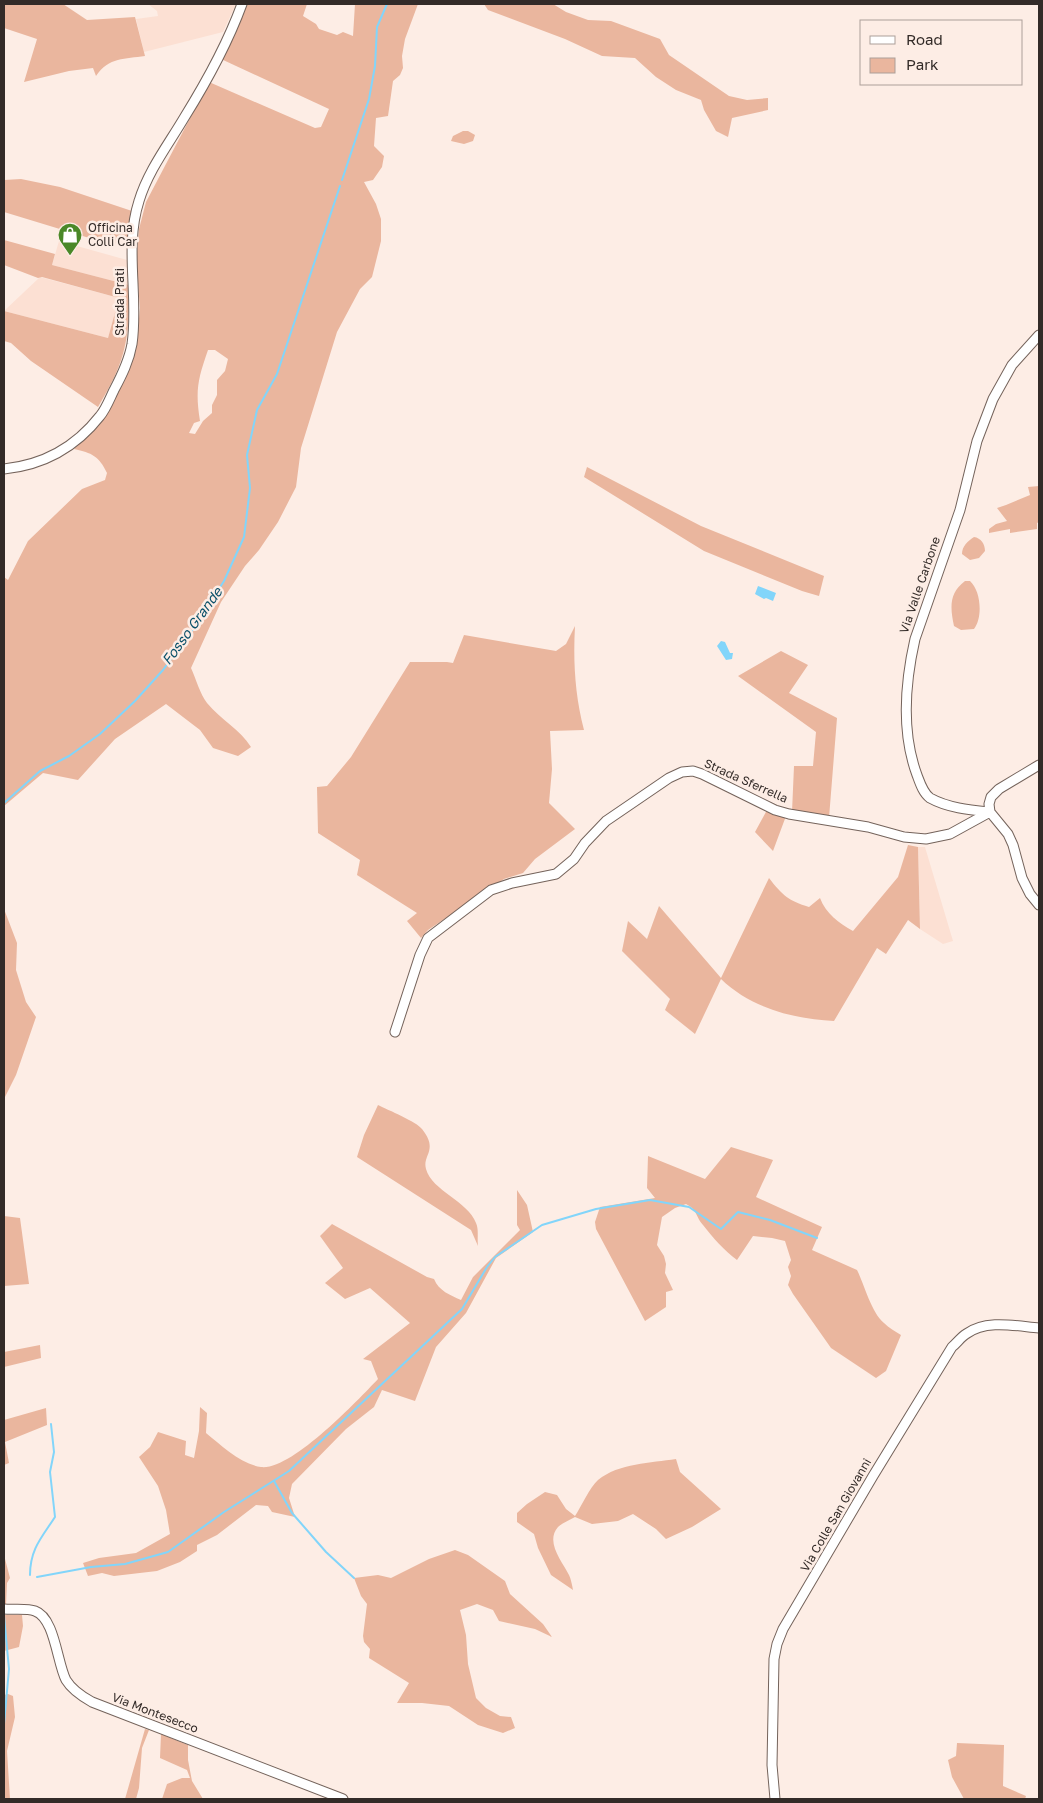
<svg xmlns="http://www.w3.org/2000/svg" width="1043" height="1803" viewBox="0 0 1043 1803" font-family="'Golos Text',sans-serif">
<style>
.built{fill:#fce0d3}
.green{fill:#eab69e;fill-rule:evenodd}
.water{fill:#82d5fa}
.lines{fill:none;stroke-linecap:round;stroke-linejoin:round}
.stream{stroke:#82d5fa;stroke-width:2}
.minor-casing{stroke:#74635b;stroke-width:11}
.minor{stroke:#fff;stroke-width:9}
.labels{text-anchor:middle;stroke-width:5;stroke-linejoin:round;paint-order:stroke}
.poi-label{font-size:12px;fill:#332b28;stroke:#fdede5;text-anchor:start}
.street-label{font-size:12px;fill:#332b28;stroke:#fdede5}
.water-label{font-size:14px;font-style:italic;fill:#0b516a;stroke:#fdede5}
</style>
<rect width="100%" height="100%" fill="#fdede5"/>
<path class="built" d="M148 4H236L223 32 144 52 136 19 158 16 157 11Z
M59 241 127 260 129 285 52 265Z
M40 277 119 298 108 338 4 311Z
M918 847H925L953 941 943 944 920 929Z"/>
<path class="green" d="M4 4H63L87 20 135 17 145 56C125 59 109 57 96 76L93 68 69 71 24 82 37 39 4 28Z
M245 4H307L303 16 316 24 319 29 337 35 343 32 353 36 355 4H418L405 39 402 56 403 68 400 75 393 81 388 116 376 118 374 146 384 156 382 167 373 180 364 182 376 204 381 219V241L372 277 360 289 337 332 301 448 296 487 278 522 259 550 245 566 221 602 191 668C196 679 200 694 207 703 221 720 240 729 251 747L238 756 213 748 200 730 166 704 115 739 78 780 43 773 4 806V577L8 580 28 541 82 489 105 480 107 473C99 456 92 453 74 449L93 430 125 380 136 350 140 308 137 271V252L139 229 146 202 209 82 315 128 321 127 329 109 221 59ZM208 350H215L228 359 225 371 217 380V395L212 405V413L203 421 195 434 189 433 194 423 200 421C195 390 198 379 208 350Z
M484 4H553L566 12 588 20 611 21 660 39 669 55 729 96 747 100 768 98V110L732 118 728 137 716 131 704 110 701 100 676 90 656 77 635 58 602 56 565 39 488 10Z
M463 131H468L475 135 473 141 464 144 451 141 453 136Z
M21 179 60 187 132 211 127 242 109 244 4 212V180Z
M4 240 55 254 52 265 129 285C130 338 126 361 98 407L31 361 11 343 4 341V311L108 338 119 298 42 277 38 278 4 265Z
M587 467 701 526 824 576 819 596 802 591 704 551 584 477Z
M1039 486V522L1037 523V529L1010 533V529L989 533V529L996 524 1007 521 997 508 1006 505 1030 495 1028 487Z
M974 537C981 538 985 544 985 551L979 558 970 560 962 554C962 546 968 541 974 537Z
M965 581H970C981 591 983 617 974 629L961 630 954 626C950 607 949 593 965 581Z
M575 626C573 662 575 695 584 730L550 731 552 769 549 803 575 829 535 859 523 873 504 879 428 930 421 938 407 921 417 913 357 875 360 860 318 833 317 787 327 786 351 757 410 662H447L453 663 464 635 556 651 566 644Z
M781 651 808 665 789 693 837 718 829 818 792 812 794 766H813L816 732 738 676Z
M767 810 786 816 773 851 755 832Z
M908 845 918 847 920 929 908 920 886 954 877 948 834 1021C793 1019 751 1008 721 979L695 1034 665 1010 670 999 622 951 628 921 647 939 659 906 721 978 769 878C782 895 789 901 809 907L820 898C826 914 839 923 853 931L898 877Z
M4 909 17 943 16 970 26 1002 36 1017 16 1075 4 1099Z
M378 1105C388 1110 417 1122 422 1129 439 1150 422 1155 426 1169 432 1191 468 1201 476 1223 479 1229 477 1239 478 1246L471 1230 357 1157 364 1135Z
M731 1147 773 1160 756 1197 822 1227 812 1250 857 1270C865 1286 871 1312 884 1323 889 1328 895 1331 901 1335L886 1371 876 1378 831 1348 793 1294 788 1285 791 1276 788 1267 791 1260 785 1241 772 1238 753 1236 737 1260C724 1250 713 1238 703 1225 695 1216 698 1210 686 1204L675 1208 662 1217 657 1245 664 1256 666 1264 665 1273 673 1290 666 1292V1307L645 1321 596 1229 595 1222 600 1207 655 1198 647 1188 648 1156 705 1179Z
M517 1190 527 1205 533 1232 496 1258 466 1313 436 1347 415 1401 382 1390 374 1407 346 1429 292 1484 289 1498 295 1517 272 1512 268 1506 256 1505 217 1535 197 1545V1551L180 1562 157 1571 114 1576 102 1573 88 1576 83 1563 99 1558 136 1553 170 1534 166 1510 158 1486 139 1457 150 1447 158 1432 186 1441 185 1455 194 1458 199 1431 200 1407 207 1413 206 1433C221 1445 240 1464 261 1467 291 1471 357 1401 378 1379L371 1361 363 1359 410 1323 370 1288 345 1299 325 1283 343 1268 320 1236 332 1224 427 1277 434 1279C439 1291 450 1295 461 1300L473 1277 520 1230 517 1225Z
M4 1216 20 1218 29 1284 4 1286Z
M40 1345 41 1358 4 1367V1352Z
M46 1408 47 1425 5 1442 9 1463 4 1465V1420Z
M676 1459 680 1472 721 1509 692 1527 666 1539 656 1529 633 1514 618 1521 592 1524 575 1517C570 1520 562 1523 558 1527 545 1542 562 1561 569 1575 571 1579 572 1585 573 1590L551 1575 538 1548 534 1534 517 1522V1513L527 1504 545 1492 557 1495 566 1509 575 1516C581 1507 590 1487 598 1480 619 1463 651 1463 676 1459Z
M455 1550 468 1555 505 1581 510 1594 543 1624 552 1637 535 1629 499 1621 493 1610 477 1604 460 1610 466 1635 468 1664 476 1698 486 1708 500 1716 511 1717 515 1728 503 1733 478 1725 449 1706 422 1703H397L409 1683 369 1658 370 1649 364 1642 363 1636 367 1604 361 1596 354 1578 378 1575 391 1578 429 1559Z
M4 1555 10 1578 7 1583 6 1605 4 1604Z
M4 1615H22L23 1626 19 1647 4 1651Z
M8 1694 13 1696 15 1717 7 1751 10 1799H4V1695Z
M145 1729 149 1730 142 1748 139 1788 136 1799H125Z
M161 1734 188 1745V1760L192 1781 203 1799H162L167 1784 182 1778H190L187 1770 160 1758Z
M957 1743 1004 1745 1003 1786 1026 1796 1025 1799H964L952 1777 948 1760 956 1756Z"/>
<path class="water" d="M758 586 776 593 773 601 766 598 764 599 755 594Z
M721 641 725 642 730 653H733L732 659 726 660 717 646Z"/>
<g class="lines">
<path class="stream" d="M342 180 369 99 375 66 377 27 387 4
M4 803 40 771 69 756 100 734 135 701 163 670 194 628 224 581 244 537 250 488 247 455 257 410 277 374 340 186
M274 1481 292 1513 326 1552 354 1578
M4 1570V1583
M30 1575C30 1549 42 1537 55 1517L50 1472 54 1452 51 1424
M37 1577 91 1567 125 1564 168 1552 224 1512 289 1471 462 1309 487 1267 495 1257 542 1225 596 1209 650 1200 689 1207 721 1229 738 1212 770 1220 817 1238
M4 1724 9 1669 4 1616"/>
<defs>
<path id="minor" d="M4 469C43 465 75 448 100 416 106 409 110 398 114 390 122 375 129 361 132 344 139 297 124 247 139 201 148 171 168 145 184 118 207 81 227 45 242 4
M1039 765 999 789 991 797 989 804 990 812 1008 834 1013 845 1022 878 1030 894 1039 905
M990 812C970 810 948 808 930 798 923 793 920 783 917 775 901 732 905 683 915 639L960 510 977 441 993 399 1012 365 1039 335
M395 1032 420 955 428 938 491 890 512 883 556 874 574 859 585 843 606 821 669 778 682 772 693 771 702 774 775 810 789 814 868 827 904 837 926 839 950 834 990 812
M4 1609C13 1610 27 1608 35 1611 55 1618 57 1663 66 1680 72 1690 83 1697 92 1702L343 1799
M775 1799 772 1765 774 1659 777 1644 783 1629 873 1476 952 1347C957 1343 961 1337 966 1334 986 1319 1016 1326 1039 1328"/>
</defs>
<use href="#minor" class="minor-casing"/>
<use href="#minor" class="minor"/>
</g>
<defs>
<symbol id="shop-pin" viewBox="-11 -11 22 30"><path d="M0 17L-7.5 6A9.5 9.5 0 1 1 7.5 6Z" fill="#4a8828" stroke="#fdede5"/><path d="M-5-2.5h2.3a2.7 3.5 0 0 1 5.4 0H5L5.5 6h-11ZM-1.5-2.5h3a1.5 2.3 0 0 0-3 0Z" fill="#fff"/></symbol>
</defs>
<g fill-rule="evenodd">
<use href="#shop-pin" x="56" y="221" width="28" height="38"/>
</g>
<g class="labels">
<g class="poi-label">
<text x="88" y="232">Officina<tspan x="88" dy="14">Colli Car</tspan></text>
</g>
<g class="street-label">
<text transform="translate(120 302) rotate(-90)" y="4">Strada Prati</text>
<text transform="translate(920 585) rotate(-71)" y="4">Via Valle Carbone</text>
<text transform="translate(746 781) rotate(24)" y="4">Strada Sferrella</text>
<text transform="translate(836 1515) rotate(-60)" y="4">Via Colle San Giovanni</text>
<text transform="translate(155 1713) rotate(21)" y="4">Via Montesecco</text>
</g>
<g class="water-label">
<text transform="translate(192 626) rotate(-54)" y="5">Fosso Grande</text>
</g>
</g>
<rect width="1043" height="1803" fill="none" stroke="#332b28" stroke-width="10"/>
<rect x="860" y="20" width="162" height="65" fill="#fdede5" stroke="#ac9f99"/>
<rect x="870" y="36" width="25" height="8" fill="#ffffff" stroke="#ac9f99"/>
<text x="906" y="45" font-size="15" fill="#332b28">Road</text>
<rect x="870" y="58" width="25" height="15" fill="#eab69e" stroke="#ac9f99"/>
<text x="906" y="70" font-size="15" fill="#332b28">Park</text>
</svg>
